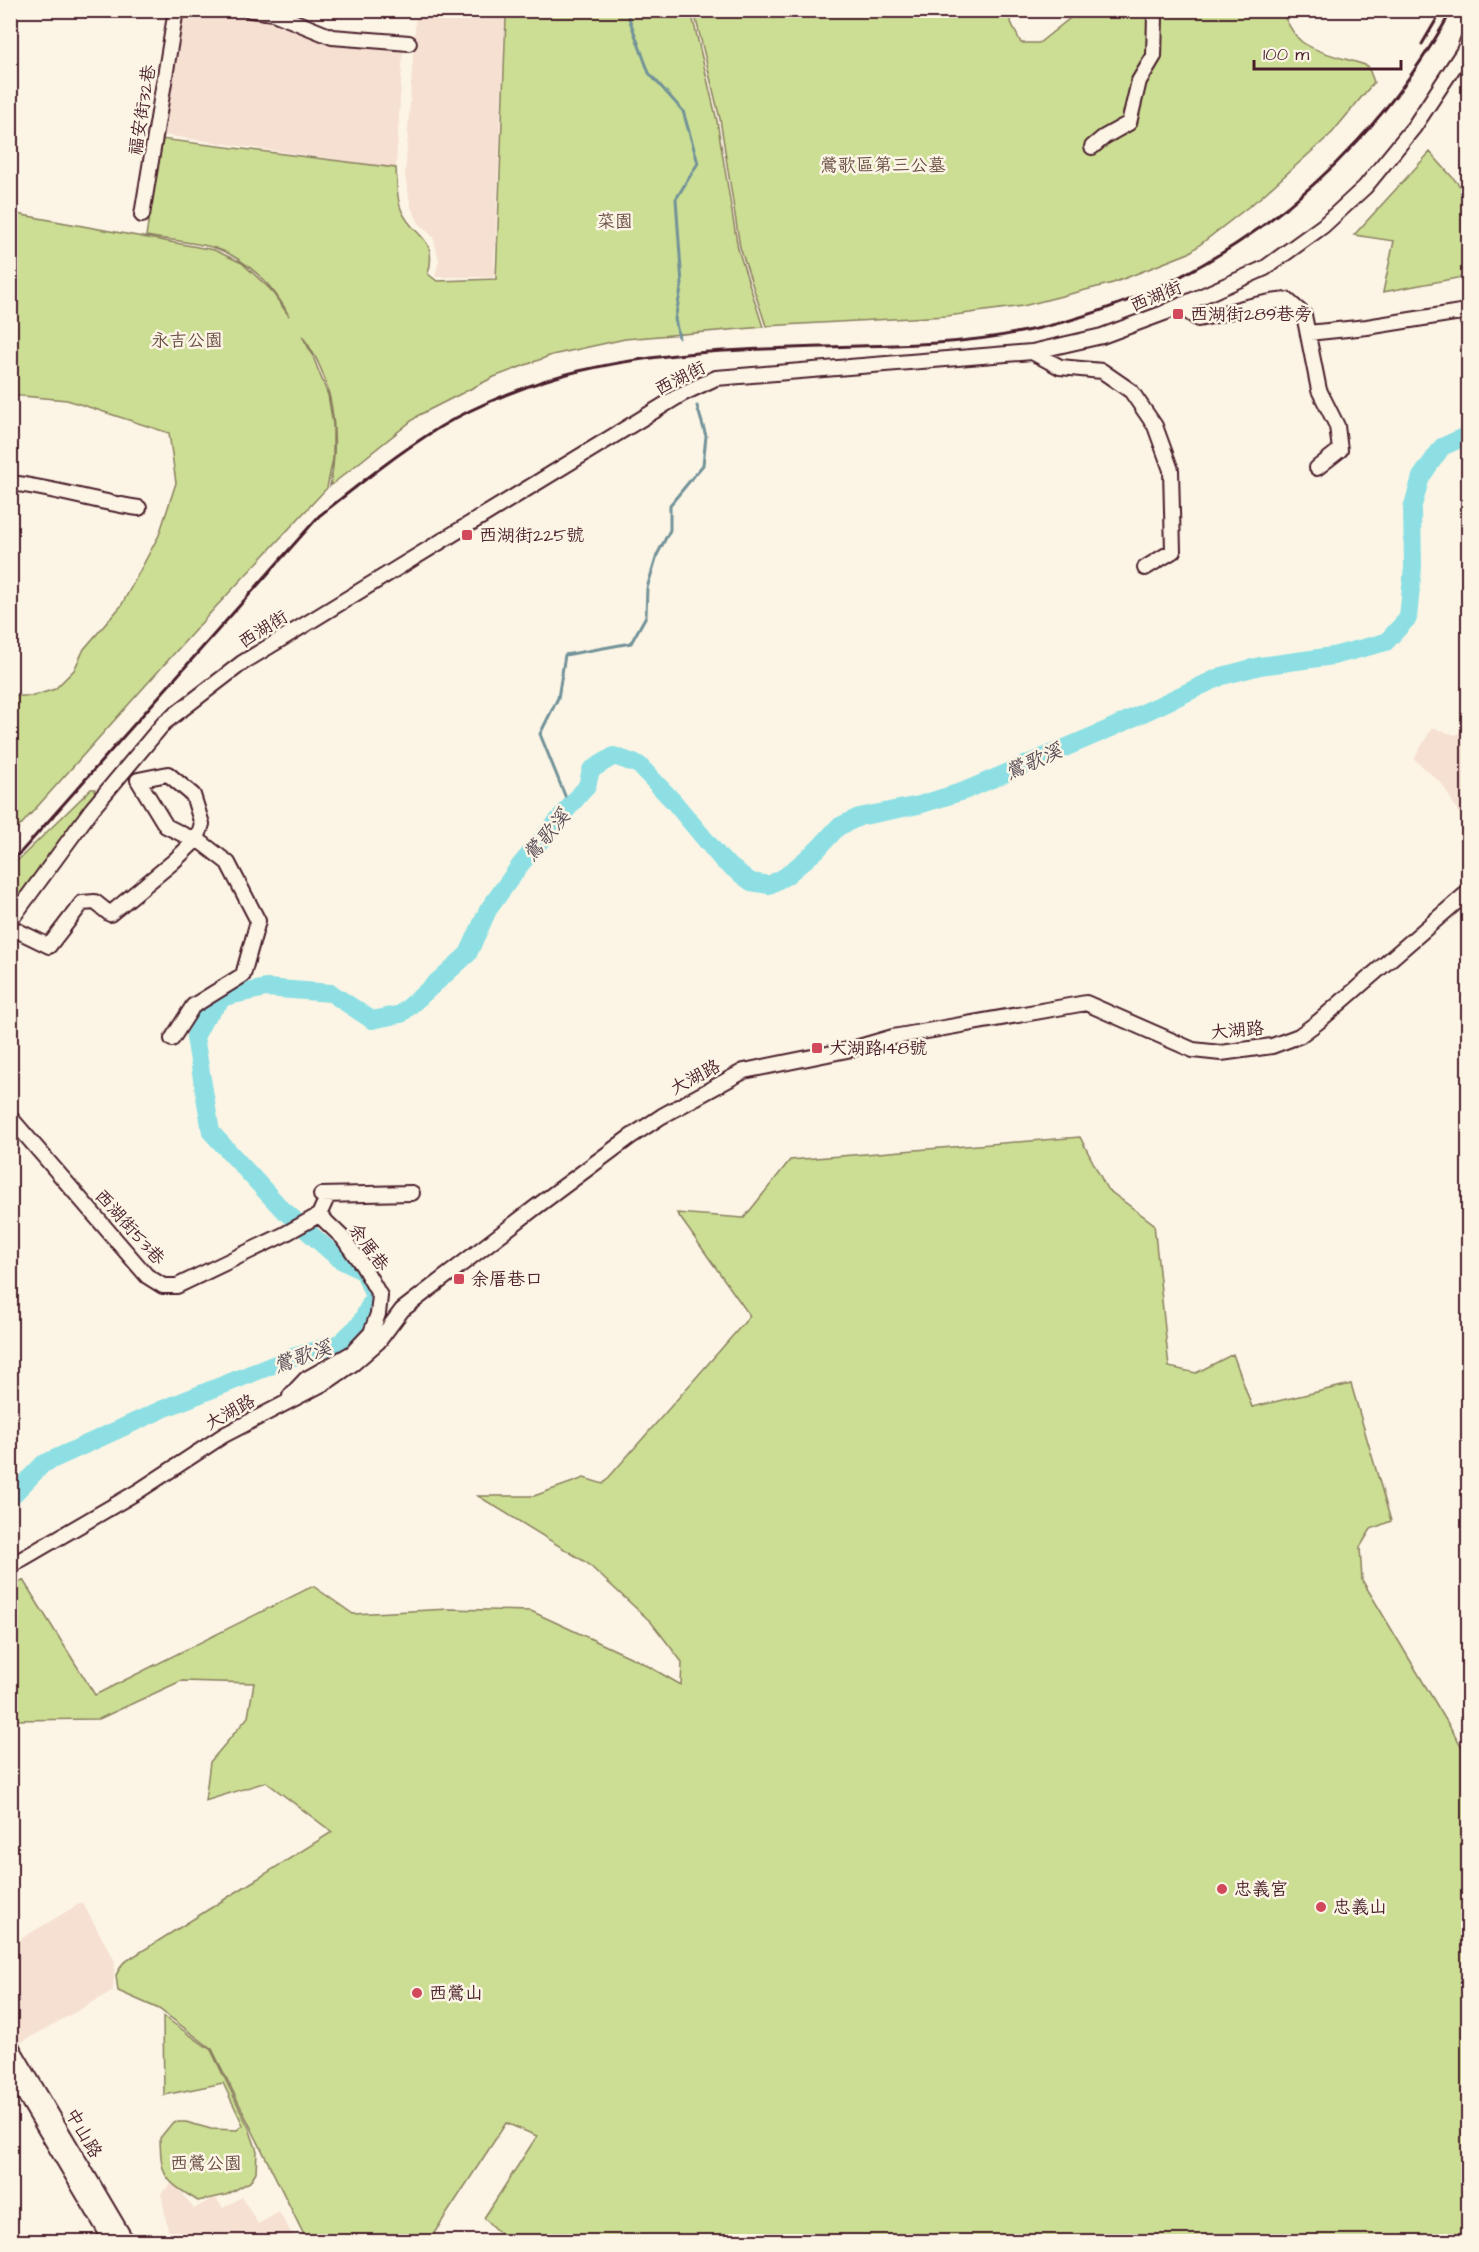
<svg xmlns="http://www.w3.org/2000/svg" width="1479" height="2252" viewBox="0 0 1479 2252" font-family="'Architects Daughter','LXGW WenKai TC',sans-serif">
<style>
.built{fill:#f6e0d2}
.green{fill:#cbde93;stroke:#8a7e5f;stroke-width:1.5}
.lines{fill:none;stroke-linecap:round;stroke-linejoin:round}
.stream{stroke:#729299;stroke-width:3}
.river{stroke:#8ddfe3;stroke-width:18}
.minor-casing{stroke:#4a1f2b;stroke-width:18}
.minor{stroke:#fcf5e5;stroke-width:14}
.rail{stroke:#4a1f2b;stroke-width:3}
.poi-dot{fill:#d1495b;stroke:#fcf5e5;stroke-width:2}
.labels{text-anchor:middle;stroke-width:5;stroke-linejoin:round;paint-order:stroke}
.street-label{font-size:18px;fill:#4a1f2b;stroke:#fcf5e5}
.park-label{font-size:18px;fill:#6a4f45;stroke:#fcf5e5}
.poi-label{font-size:18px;fill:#4a1f2b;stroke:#fcf5e5;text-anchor:start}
.water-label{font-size:20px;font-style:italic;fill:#5b4f59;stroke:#fcf5e5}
</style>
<rect width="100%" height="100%" fill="#fcf5e5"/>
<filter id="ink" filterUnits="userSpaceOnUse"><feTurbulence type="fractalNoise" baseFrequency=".0167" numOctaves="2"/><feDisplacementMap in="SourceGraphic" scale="12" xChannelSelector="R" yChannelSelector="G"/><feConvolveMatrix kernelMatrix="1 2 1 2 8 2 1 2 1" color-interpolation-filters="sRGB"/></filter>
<g filter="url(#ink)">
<path class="built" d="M183 11H227L273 18 403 49 396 168 163 135Z
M416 11H505L494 277H435L439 260 433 237 419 223 411 207 405 176Z
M1468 723V829L1442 784 1414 759 1432 728 1456 735Z
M82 1902 115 1961 113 1991 20 2043 11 2027V1945Z
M174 2182 194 2209 215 2197 223 2208 242 2197 258 2224 279 2212 296 2241H170L161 2193Z"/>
<path class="green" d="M546 11H691L717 121 738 249 763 327 625 339 552 355 494 377 419 415 330 486C340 435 334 378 302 336L312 354 328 395 333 425V459L327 488 213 610 11 836V696H33L55 689 74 670 84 649 121 606 159 535 176 483 169 433 67 400 11 395V213L214 250 242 263 270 289 289 316C275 287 246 258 215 248 194 242 168 240 146 236L161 139 396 168C397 180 396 197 401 209 412 238 439 235 428 274L437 281 496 279 506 16H546Z
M694 11H1003L1009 18 1021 43H1039L1079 11H1281C1287 21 1293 35 1302 42 1319 54 1349 59 1368 66L1374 82 1332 133 1261 197 1189 253 1113 283 1023 306 947 316 766 326 740 247 720 119Z
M1430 152 1468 195V276L1383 292 1394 241 1354 235Z
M91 789H95V793L11 906V867Z
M1080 1137 1107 1189 1154 1224 1169 1367 1196 1373 1233 1354 1252 1407 1351 1384 1391 1521 1371 1529 1360 1547 1362 1580 1468 1757V2241H507L484 2218 537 2136 506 2123 429 2241H307L212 2049 159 2009 118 1991 116 1975 123 1963 332 1832 266 1782 205 1801 210 1762 248 1717 254 1683 181 1681 99 1719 11 1720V1586L23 1580 95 1695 313 1586 353 1614 449 1609 531 1611 641 1662 681 1685 682 1662 651 1622 587 1563 478 1496H534L584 1478 603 1484 750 1316 677 1213 744 1218 790 1160Z
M163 2016 211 2050 249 2128 257 2151 256 2172 250 2182 226 2195 198 2201C164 2180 161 2178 160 2138L173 2122H186L211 2129 237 2130 243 2125 223 2083 164 2095Z"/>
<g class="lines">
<path class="stream" d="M626 10 649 73 683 111 698 163 676 199 682 284 675 319 679 338
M570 808 540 734 558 698 565 655 631 643 646 616 647 588 657 555 670 530V505L703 465 706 436 697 406"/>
<path class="river" d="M10 1498 43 1464 163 1409 293 1357 340 1343 360 1324 374 1297 364 1272 339 1259 280 1207 211 1132 195 1037 205 1018 224 997 266 988 331 993 372 1020 401 1014 468 954 488 910 521 864 587 786 591 770 614 756 639 765 674 802 723 861 751 882 769 885 786 876 818 849 838 827 859 817 919 805 964 791 1109 729 1222 676 1260 666 1333 656 1386 642 1408 618 1413 567 1412 509 1421 477 1442 447 1468 435"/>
<defs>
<path id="minor" d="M250 10 273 13 332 37 409 43
M1092 147 1104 137 1129 123 1139 81 1154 56 1155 16 1157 10
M142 215 176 10
M1180 306 1198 319C1228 313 1257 302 1287 300L1304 315 1319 390 1337 426 1340 450 1317 468
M1308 333 1367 327 1467 311 1468 322
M1032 352 1060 367 1102 371 1131 391 1155 426 1171 470 1173 551 1145 568
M10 483C54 488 96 502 139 508
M10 921 92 809 164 723 242 663 682 394 716 378 1032 352 1102 336 1164 313 1265 268 1323 226 1365 187 1414 127 1464 51 1468 40
M10 927 49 946 82 903 95 902 110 914 173 862 197 839 202 824 193 795 168 774 138 780 166 826 186 836 197 839 228 863 258 921 243 975 193 1006 172 1039
M10 1117 147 1276 163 1286H177L283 1235 319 1215 328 1195
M321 1195 412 1193
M290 1396 306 1379 352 1353 371 1333 378 1314 380 1296 363 1266 343 1238 319 1215
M10 1566 137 1492 224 1435 328 1381 354 1363 378 1342 402 1310 536 1207 630 1137 662 1116 744 1071 852 1049 893 1037 1086 1003 1193 1050 1221 1053 1272 1046 1299 1036 1318 1022 1468 892
M10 2044 127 2242
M10 2070 112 2242"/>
</defs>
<use href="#minor" class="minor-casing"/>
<use href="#minor" class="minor"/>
<path class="rail" d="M1422 44 1442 10
M10 860 21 852 319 516C358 485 398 453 440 427 478 404 536 381 579 371 696 343 817 350 937 343 1158 329 1345 202 1452 10"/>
</g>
</g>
<g class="poi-dot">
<rect x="1172" y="308" width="12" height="12" rx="3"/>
<rect x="461" y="529" width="12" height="12" rx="3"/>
<rect x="811" y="1042" width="12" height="12" rx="3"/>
<rect x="453" y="1273" width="12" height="12" rx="3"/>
<circle cx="1222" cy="1889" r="6"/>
<circle cx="1321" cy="1907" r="6"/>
<circle cx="417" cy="1993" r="6"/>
</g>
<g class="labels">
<g class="street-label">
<text transform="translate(142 110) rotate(-81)" y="6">福安街32巷</text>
<text transform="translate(1156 296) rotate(-22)" y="6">西湖街</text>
<text transform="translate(680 378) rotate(-27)" y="6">西湖街</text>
<text transform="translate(263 629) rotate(-32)" y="6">西湖街</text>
<text transform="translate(1237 1030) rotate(-5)" y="6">大湖路</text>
<text transform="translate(695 1077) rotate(-28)" y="6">大湖路</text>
<text transform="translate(130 1227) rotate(48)" y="6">西湖街53巷</text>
<text transform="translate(369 1247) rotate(54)" y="6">余厝巷</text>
<text transform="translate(230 1412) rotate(-29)" y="6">大湖路</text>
<text transform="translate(84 2133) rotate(60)" y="6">中山路</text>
</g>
<g class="park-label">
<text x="883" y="171">鶯歌區第三公墓</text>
<text x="615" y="227">菜園</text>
<text x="187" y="346">永吉公園</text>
<text x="206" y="2169">西鶯公園</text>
</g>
<g class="poi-label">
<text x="1190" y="320">西湖街289巷旁</text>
<text x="479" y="541">西湖街225號</text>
<text x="829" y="1054">大湖路148號</text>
<text x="471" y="1285">余厝巷口</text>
<text x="1234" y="1895">忠義宮</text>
<text x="1333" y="1913">忠義山</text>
<text x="429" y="1999">西鶯山</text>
</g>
<g class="water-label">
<text transform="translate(1033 761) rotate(-24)" y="7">鶯歌溪</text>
<text transform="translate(546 835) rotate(-50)" y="7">鶯歌溪</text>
<text transform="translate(302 1356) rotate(-19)" y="7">鶯歌溪</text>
</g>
</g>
<rect width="1479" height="2252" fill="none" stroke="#fcf5e5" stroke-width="36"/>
<rect x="18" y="18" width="1443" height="2216" fill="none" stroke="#4a1f2b" stroke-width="2" filter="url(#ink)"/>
<path d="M1254 60v9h147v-9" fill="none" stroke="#4a1f2b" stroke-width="3"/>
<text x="1263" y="60" font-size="18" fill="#4a1f2b" stroke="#fcf5e5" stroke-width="4.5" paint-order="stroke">100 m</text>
</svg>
